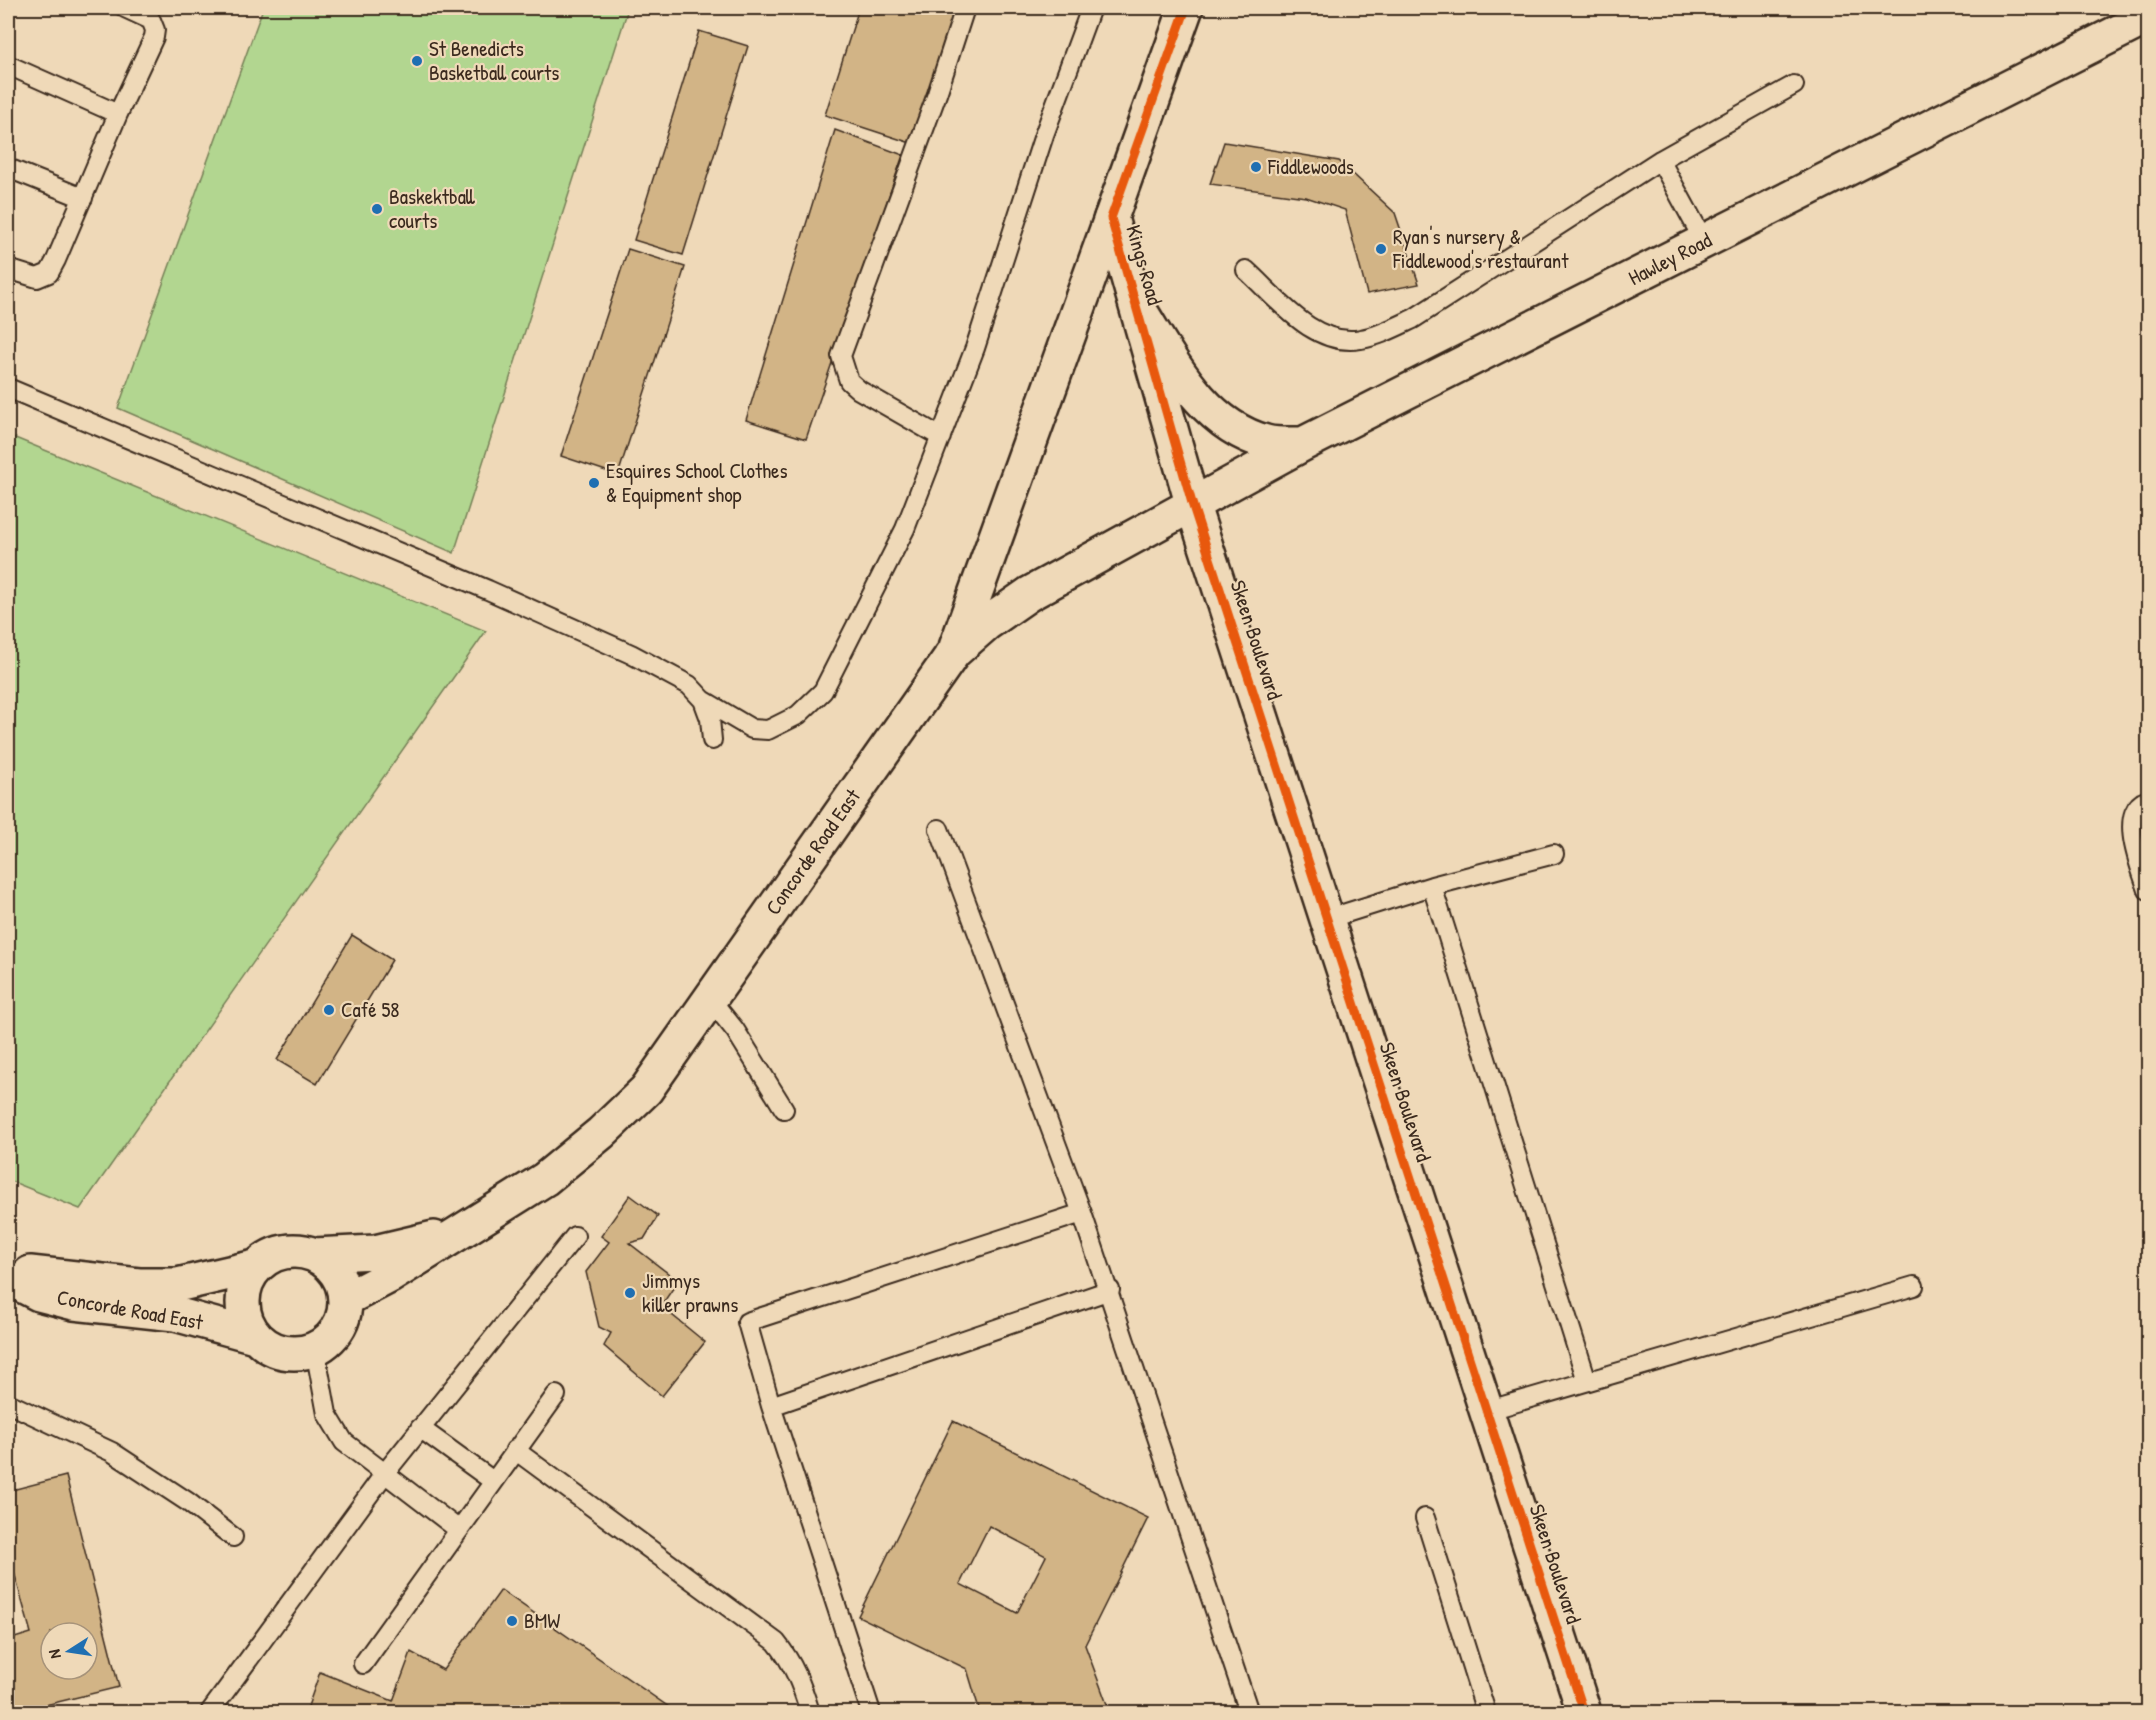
<svg xmlns="http://www.w3.org/2000/svg" width="2156" height="1720" viewBox="0 0 2156 1720" font-family="'Patrick Hand',sans-serif">
<style>
.green{fill:#b2d690;stroke:#768057;stroke-width:1.5}
.building{fill:#d2b486;stroke:#3b2a1e;stroke-width:1.5;fill-rule:evenodd}
.lines{fill:none;stroke-linecap:round;stroke-linejoin:round}
.service-casing{stroke:#3b2a1e;stroke-width:22}
.minor-casing{stroke:#3b2a1e;stroke-width:38}
.tertiary-casing{stroke:#3b2a1e;stroke-width:38}
.secondary-casing{stroke:#3b2a1e;stroke-width:38}
.service{stroke:#efd9b8;stroke-width:18}
.minor{stroke:#efd9b8;stroke-width:33}
.tertiary{stroke:#efd9b8;stroke-width:33}
.secondary{stroke:#efd9b8;stroke-width:33}
.cycleway-casing{stroke:#efd9b8;stroke-width:13}
.cycleway{stroke:#e8590c;stroke-width:9}
.poi-dot{fill:#1f6fb2;stroke:#efd9b8;stroke-width:2}
.labels{text-anchor:middle;stroke-width:4.5;stroke-linejoin:round;paint-order:stroke}
.poi-label{font-size:21px;fill:#3b2a1e;stroke:#efd9b8;text-anchor:start}
.street-label{font-size:21px;fill:#3b2a1e;stroke:#efd9b8}
</style>
<rect width="100%" height="100%" fill="#efd9b8"/>
<filter id="ink" filterUnits="userSpaceOnUse"><feTurbulence type="fractalNoise" baseFrequency=".0167" numOctaves="2"/><feDisplacementMap in="SourceGraphic" scale="12" xChannelSelector="R" yChannelSelector="G"/><feConvolveMatrix kernelMatrix="1 2 1 2 8 2 1 2 1" color-interpolation-filters="sRGB"/></filter>
<g filter="url(#ink)">
<path class="green" d="M263 8 628 9 454 553 118 408Z
M8 435 486 631 80 1209 8 1180Z"/>
<path class="building" d="M859 8H960L917 145 825 115Z
M699 31 748 46 683 255 634 240Z
M835 130 903 155 806 439 746 420Z
M1224 142 1339 161 1395 213 1419 284 1367 294 1345 210 1306 197 1210 184Z
M628 249 685 267 618 475 561 456Z
M352 935 392 960 317 1084 277 1060Z
M630 1195 658 1216 644 1239 629 1243 678 1281 661 1306 705 1342 662 1396 604 1346 611 1333 599 1327 586 1272 609 1242 601 1236Z
M953 1421 1148 1518 1085 1645 1108 1707 1120 1712H980L967 1669 858 1616ZM989 1526 1046 1556 1017 1613 960 1584Z
M66 1476 119 1687 17 1712H8V1640L31 1633 12 1565 8 1566V1491ZM51 1633H87V1669H51Z
M501 1590 676 1712H306L320 1672 393 1701 411 1652 443 1670Z"/>
<g class="lines">
<defs>
<path id="service" d="M8 65 118 114
M1660 160 1704 241
M8 168 83 198
M8 269 37 278 49 273 56 260 118 114 154 37 155 30 151 20 125 8
M1246 270C1277 298 1314 348 1361 339 1379 336 1396 327 1413 319L1660 160 1794 85
M8 388 488 590 631 654 689 685 703 700 710 719 712 740
M941 437 859 390 849 381 841 356 937 94 965 8
M703 700 752 729 768 730 798 715 823 691 905 529 975 348 1044 135 1091 8
M2148 800C2116 810 2141 869 2148 890
M939 829 1082 1213
M1554 854 1432 886 1587 1381
M1327 919 1432 886
M710 999 735 1030 784 1109
M315 1349 327 1414 344 1442 459 1530
M8 1403 112 1452 188 1502 233 1537
M771 1406 1110 1290
M1486 1411 1914 1286
M420 1428 493 1481
M515 1450 776 1642C794 1664 802 1686 810 1712
M1425 1518 1486 1712
M363 1664 556 1395
M210 1712 385 1473 575 1236
M871 1712 771 1406 747 1322 1082 1213 1249 1712"/>
<path id="minor" d="M1186 8 1111 218 1192 503"/>
<path id="tertiary" d="M1192 503 1584 1712"/>
<path id="secondary" d="M1138 307C1171 359 1202 425 1266 442 1277 445 1291 444 1303 444
M956 647 1111 218
M243 1302a51 51 0 1 1 102 0a51 51 0 1 1-102 0Z
M314 1255 375 1252 434 1238
M30 1273 139 1285H177L255 1267
M8 1278 39 1294 74 1303 175 1314 255 1336
M346 1299 390 1276 545 1179 601 1133 646 1090 954 652 986 624 1029 594 1303 444 2148 17"/>
</defs>
<use href="#service" class="service-casing"/>
<use href="#minor" class="minor-casing"/>
<use href="#tertiary" class="tertiary-casing"/>
<use href="#secondary" class="secondary-casing"/>
<use href="#service" class="service"/>
<use href="#minor" class="minor"/>
<use href="#tertiary" class="tertiary"/>
<use href="#secondary" class="secondary"/>
<defs>
<path id="cycleway" d="M1186 8 1111 218 1192 503 1584 1712"/>
</defs>
<use href="#cycleway" class="cycleway-casing"/>
<use href="#cycleway" class="cycleway"/>
</g>
</g>
<g class="poi-dot">
<circle cx="417" cy="61" r="6"/>
<circle cx="1256" cy="167" r="6"/>
<circle cx="377" cy="209" r="6"/>
<circle cx="1381" cy="249" r="6"/>
<circle cx="594" cy="483" r="6"/>
<circle cx="329" cy="1010" r="6"/>
<circle cx="630" cy="1293" r="6"/>
<circle cx="512" cy="1621" r="6"/>
</g>
<g class="labels">
<g class="poi-label">
<text x="429" y="56">St Benedicts<tspan x="429" dy="24">Basketball courts</tspan></text>
<text x="1268" y="174">Fiddlewoods</text>
<text x="389" y="204">Baskektball<tspan x="389" dy="24">courts</tspan></text>
<text x="1393" y="244">Ryan's nursery &amp;<tspan x="1393" dy="24">Fiddlewood's restaurant</tspan></text>
<text x="606" y="478">Esquires School Clothes<tspan x="606" dy="24">&amp; Equipment shop</tspan></text>
<text x="341" y="1017">Café 58</text>
<text x="642" y="1288">Jimmys<tspan x="642" dy="24">killer prawns</tspan></text>
<text x="524" y="1628">BMW</text>
</g>
<g class="street-label">
<text transform="translate(1670 259) rotate(-27)" y="7">Hawley Road</text>
<text transform="translate(1144 265) rotate(74)" y="7">Kings Road</text>
<text transform="translate(1256 640) rotate(72)" y="7">Skeen Boulevard</text>
<text transform="translate(813 852) rotate(-55)" y="7">Concorde Road East</text>
<text transform="translate(1405 1102) rotate(72)" y="7">Skeen Boulevard</text>
<text transform="translate(130 1310) rotate(10)" y="7">Concorde Road East</text>
<text transform="translate(1555 1564) rotate(72)" y="7">Skeen Boulevard</text>
</g>
</g>
<rect width="2156" height="1720" fill="none" stroke="#efd9b8" stroke-width="30"/>
<rect x="15" y="15" width="2126" height="1690" fill="none" stroke="#3b2a1e" stroke-width="2" filter="url(#ink)"/>
<g transform="translate(69 1651) rotate(258)"><circle r="28" fill="#efd9b8" stroke="#a7937a" stroke-width="1.5"/>
<path d="M0-4.5L10 22L0 15L-10 22Z" fill="#1f6fb2"/>
<text y="-9" font-size="16" font-weight="bold" text-anchor="middle" fill="#3b2a1e">N</text>
</g>
</svg>
